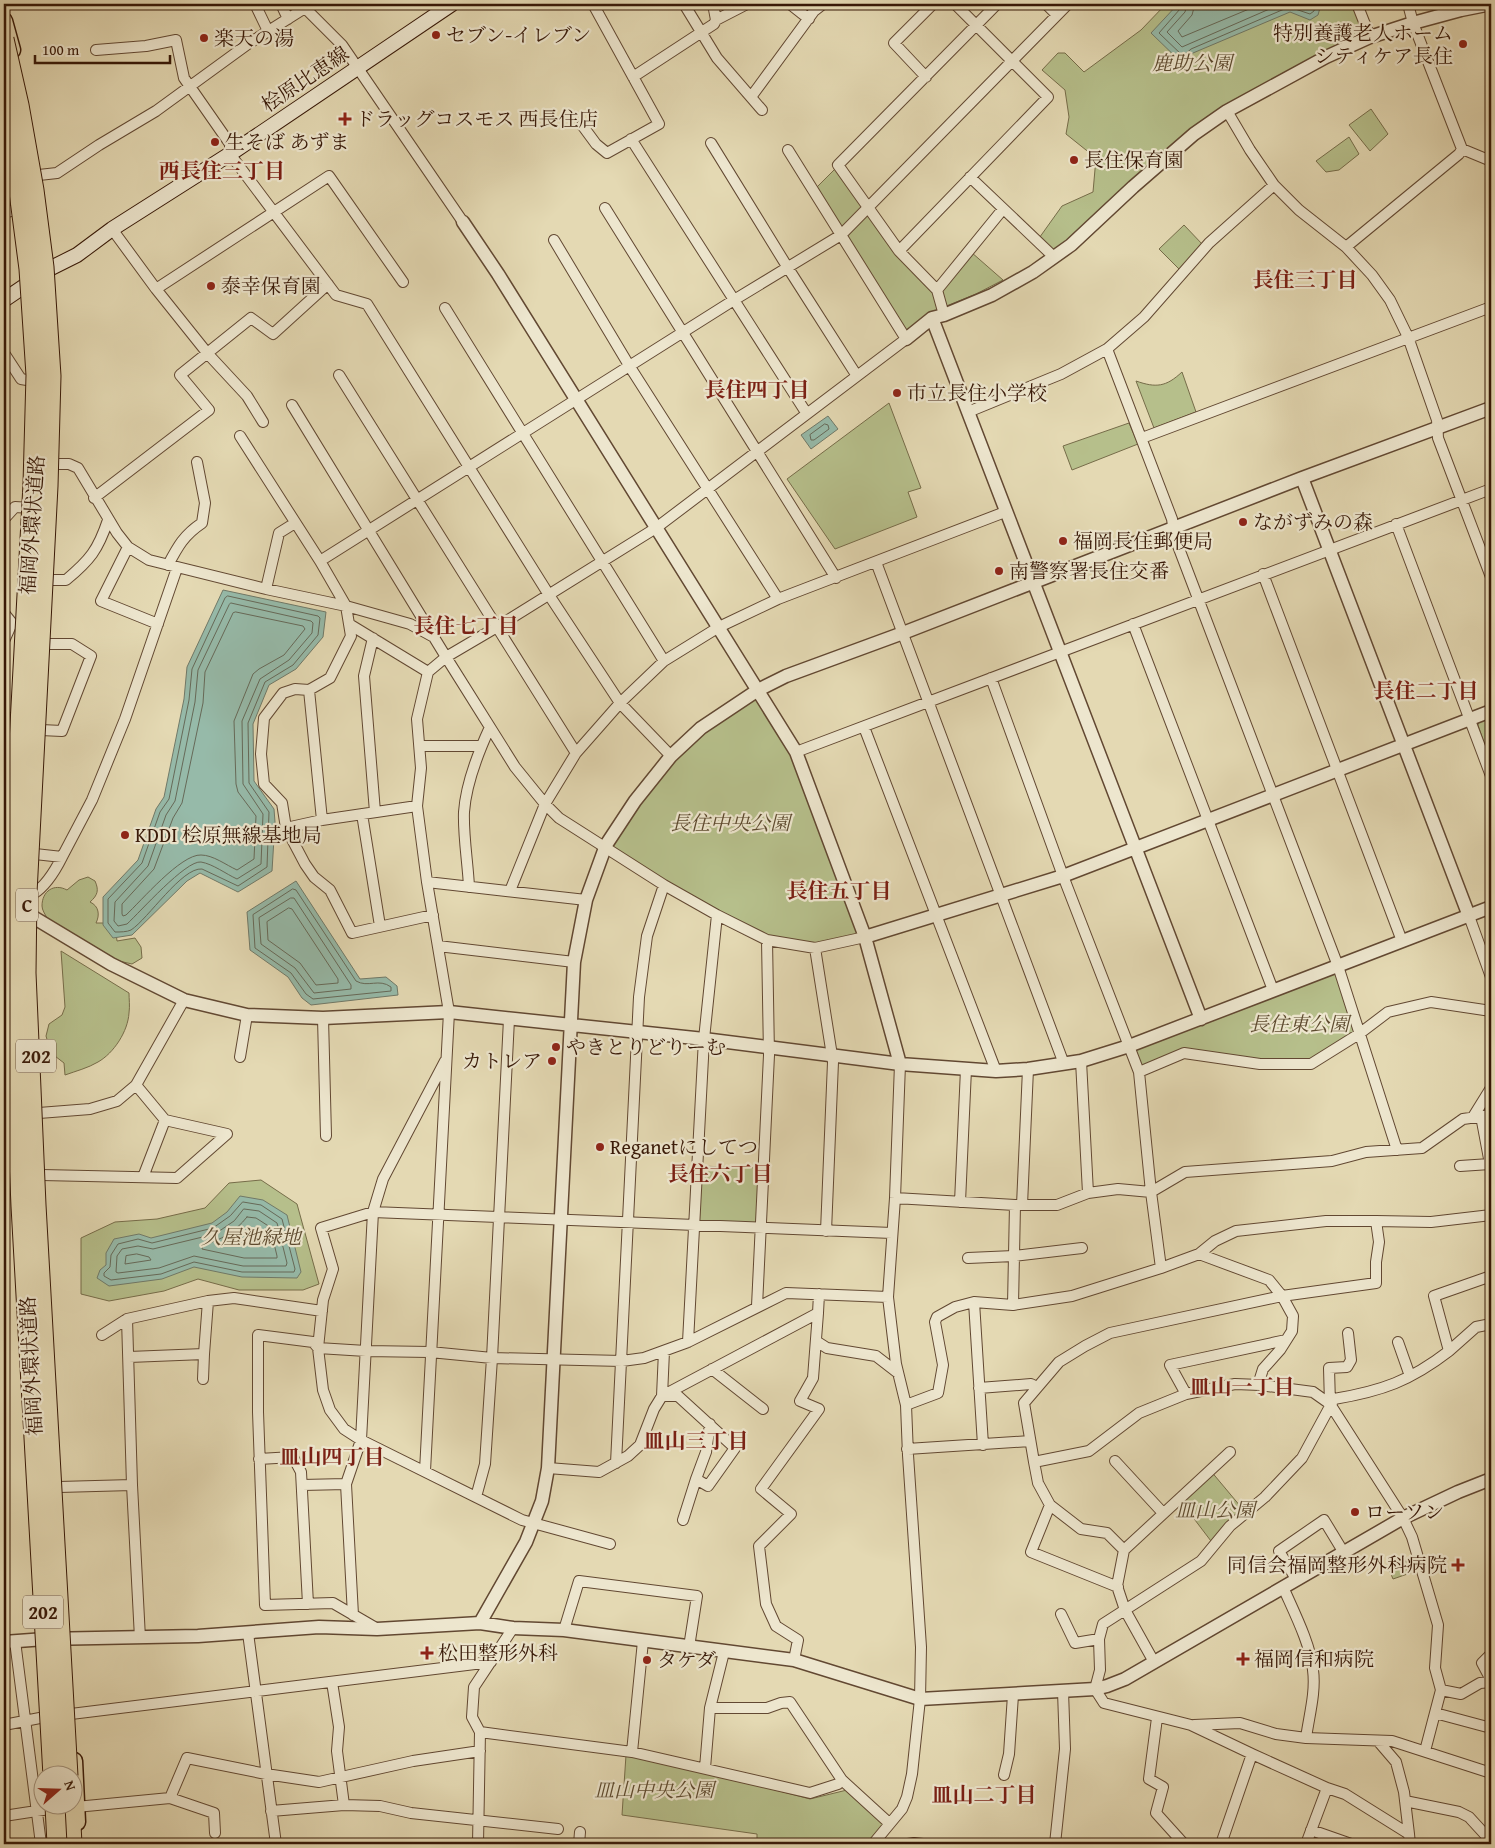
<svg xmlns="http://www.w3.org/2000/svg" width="1495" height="1848" viewBox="0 0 1495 1848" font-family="'Gentium Book Plus','Noto Serif JP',serif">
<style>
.green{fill:#b6bf8b;stroke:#766c49}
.water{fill:#96baa9;stroke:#707968}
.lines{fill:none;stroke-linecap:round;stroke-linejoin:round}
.shore{stroke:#666958;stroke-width:1}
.stream{stroke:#707968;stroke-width:2.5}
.minor-casing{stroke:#624832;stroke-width:12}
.tertiary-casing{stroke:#624832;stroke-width:15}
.secondary-casing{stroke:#371807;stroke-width:16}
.trunk-casing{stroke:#371807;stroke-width:19}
.motorway-casing{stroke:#371807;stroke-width:21}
.minor{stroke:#ede6ce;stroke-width:10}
.tertiary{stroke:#ede6ce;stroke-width:12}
.secondary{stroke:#ede6ce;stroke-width:14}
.trunk{stroke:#e4d9b3;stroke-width:16}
.motorway{stroke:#e4d9b3;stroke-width:19}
.motorway-bridge-casing{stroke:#371807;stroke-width:21;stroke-linecap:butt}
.motorway-bridge{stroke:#e4d9b3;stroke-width:19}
.poi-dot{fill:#8f2418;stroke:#ede6ce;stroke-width:2}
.labels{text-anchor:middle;stroke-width:4.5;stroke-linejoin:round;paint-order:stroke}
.shield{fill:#ede6ce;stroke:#6e5643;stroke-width:1}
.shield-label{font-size:19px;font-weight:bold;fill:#371807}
.poi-label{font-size:20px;fill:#371807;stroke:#ede6ce;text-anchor:start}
.park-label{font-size:20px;font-style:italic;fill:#5d4a2f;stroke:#ede6ce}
.street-label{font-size:20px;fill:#371807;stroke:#ede6ce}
.neighbourhood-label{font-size:21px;font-weight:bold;fill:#7a1f14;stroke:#ede6ce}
</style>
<rect width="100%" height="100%" fill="#e4d9b3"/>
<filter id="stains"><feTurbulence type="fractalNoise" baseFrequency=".004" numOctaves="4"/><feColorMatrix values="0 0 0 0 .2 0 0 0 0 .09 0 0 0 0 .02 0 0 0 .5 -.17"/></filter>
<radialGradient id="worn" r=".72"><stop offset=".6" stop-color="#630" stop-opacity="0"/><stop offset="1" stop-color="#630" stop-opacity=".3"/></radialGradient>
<path class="green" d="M1166 4H1357L1370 37 1227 111 1054 257 1037 241 1062 206 1093 192 1096 158 1066 134 1069 117 1065 90 1042 70 1058 53H1065L1084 72 1141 30Z
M1371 109 1388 134 1370 151 1349 125Z
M1349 137 1359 154 1339 170 1326 172 1316 161Z
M835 169 935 292 940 310 931 312 904 332 817 187Z
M1184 225 1203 245 1180 270 1159 249Z
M971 252 1003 280 976 294 944 307 940 291Z
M1182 372 1196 412 1154 428 1136 381C1156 388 1166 387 1182 372Z
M889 403 921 488 908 492 917 517 835 549 787 479Z
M1129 423 1138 444 1072 470 1063 446Z
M758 690 796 752 865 937 834 945 767 940 605 849 671 756Z
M1491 717V763L1478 725 1479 722Z
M88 877 95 881C99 890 98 895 90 902 99 906 100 915 96 923H107L116 933 117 941 135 938 141 947 142 958 132 964 119 961 47 918C45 914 42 910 42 906 42 891 54 883 67 890L79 880Z
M61 951 129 993C129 999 130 1006 129 1013 128 1031 114 1053 98 1062 88 1068 76 1071 65 1075L64 1063 51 1053 46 1036 49 1024 62 1015 65 1007Z
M1338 966 1359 1034 1311 1064 1184 1053 1139 1072 1131 1052Z
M697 1166 763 1168 761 1228 695 1225Z
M261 1180 297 1204 319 1284 303 1290H239L198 1279 164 1291 109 1301 81 1294V1238L115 1222 157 1219 205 1208 229 1183Z
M1210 1470 1246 1513 1214 1545 1179 1499Z
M1415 1558 1419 1570 1393 1579 1388 1567Z
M626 1755 704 1771 810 1799 847 1790 882 1820 883 1826 865 1844H757V1834L622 1815Z"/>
<path class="water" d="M1178 4H1321L1318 15 1310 20 1290 12 1193 53 1183 64 1151 33Z
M828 416 838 429 811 449 801 435Z
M223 590 326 612 323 637 296 669 269 685 253 724 254 781 274 809 275 822 272 871 238 892 200 873 187 881 132 935 113 938 103 925V897L138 860 156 809 164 797 184 699 187 667Z
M296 881 360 979 386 977 397 986 398 995 311 1005 302 998 288 977 250 950 247 912Z
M240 1196 263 1200 287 1215 301 1272 297 1278 242 1277 194 1267 162 1279 109 1286 97 1278 100 1270 106 1265V1253L114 1239 139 1234 151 1238 212 1223 227 1212Z"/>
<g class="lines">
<path class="shore" d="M1181 4 1180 9 1159 33 1183 56 1191 49 1289 7 1310 14 1314 11 1316 4
M1187 4 1185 12 1167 32 1182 47 1281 4
M1195 4 1192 15 1178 31 1182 37 1261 4
M825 424 828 425 829 429 814 440H811L810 435Z
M228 596 318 616 320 618 318 635 293 665 265 682 248 723 249 783 269 812 267 867 238 886 202 869C182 867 148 919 131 930 127 932 120 932 115 932L108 923V899L142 863 160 812 169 799 189 700 192 669 225 598Z
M231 603 311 621 313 623 312 633 289 660 260 679 242 721 243 784 263 814 261 864 237 879C226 874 213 864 201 862 186 860 140 912 127 924L118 926 114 921 115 902 148 866 166 815 175 801 195 702 198 670 229 605Z
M236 612 303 626 305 629 284 655 259 669 253 674 234 721 236 784 238 792 256 816 254 859 237 870C226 865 213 855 201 855 181 854 141 901 126 915L123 916 122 914V904L154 869 173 818 182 803 203 703 205 672 233 613Z
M293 889 296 890 356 981C368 988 379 978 391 987V991L313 999 306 994 291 973 255 948 253 915Z
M291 898H294L351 985V989L314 993 295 968 261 944 259 918Z
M289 908 292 909 338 979V983L316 985 300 963 268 940 267 922Z
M243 1202 261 1205 282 1219 295 1269 294 1272H242L194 1262 161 1274 111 1280 104 1276V1273L110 1267 111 1255 118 1244 138 1239 152 1243 213 1228 230 1216Z
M244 1209 259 1211 277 1223 287 1263 286 1266H243L194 1256 159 1268 118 1273 116 1272 117 1256 122 1249 138 1246 153 1249 215 1234 234 1221Z
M247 1217 256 1218 270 1227 277 1256V1258H244L202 1249 203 1245C221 1240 235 1232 247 1217Z
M137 1254 149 1257 151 1260 125 1264 126 1256Z"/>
<path class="stream" d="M925 1841 938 1844
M893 1844 906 1841"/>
<defs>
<path id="minor" d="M255 4 268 31
M281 4 288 19
M684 4 717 58 762 110
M713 4 716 20
M790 4 809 19
M1046 4 1057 15
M1357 4 1370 37
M1408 4 1413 23 1462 149 1491 161
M96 50 146 46 176 40 184 78 230 144V154L336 295 367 304 549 595 620 703 671 756
M633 77 714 24 716 20 747 4
M926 77 894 43 933 4
M751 97 814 11 823 4
M1227 111 1250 150 1274 185 1299 210 1346 247 1372 275 1390 300 1408 337 1437 420 1438 438 1491 577
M582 125 596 144 607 153 659 124 593 4
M631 139 807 414
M711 143 788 268 857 376
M39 175 57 173 99 145 156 111 248 44 305 8 342 45 463 222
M970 177 1054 257
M1274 185 1209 243 1144 317 1107 349 1172 519 1175 538 1338 966 1397 1150
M605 208 836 578
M4 213 22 208
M112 229 156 289 208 354 247 396 263 422
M1346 247 1459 154 1462 149
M899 251 1048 97 955 4
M156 289 329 176 403 282
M937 290 1003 209
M445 308 664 661 719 627 778 599 630 367 554 240
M944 315 937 290 899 251 838 165 997 4
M4 353 21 379 33 381
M339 375 576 753
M292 405 446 657 515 767 545 804 559 818 664 885 717 915 767 940 815 948 865 937
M968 412 1061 374 1107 349
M240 436 320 561 734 300 841 235 1068 4
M1142 438 1491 307
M45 464H69L78 468 117 533 128 547 149 560 266 589 346 606 410 624 432 636
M94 498 209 410 180 375 251 318 273 334 328 284
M4 519 15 507 31 508
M1396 524 1491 776
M128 547 101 601 158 624
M320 561 346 606 349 624 428 672
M876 562 1064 1064
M168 565C178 546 184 535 202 523L205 503 197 462
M1263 574 1402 941
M50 580H66C90 560 98 550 108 520
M266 589 279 533 295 523
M778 599 1005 512
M4 613 12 623 4 641
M349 624 351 636 330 678 309 690 295 689 283 693 264 718 261 754 264 784 282 803 286 828 305 864 314 877 330 890 352 933 433 915
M1133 624 1273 990
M373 638 364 676 375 812
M991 678 1063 876 1139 1072
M309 690 322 820
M4 717 19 720
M864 727 996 1071
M41 730 62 731 91 656 72 644H46
M420 746H481
M796 752 1491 489
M362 814 380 926
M286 828 322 820 417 806
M35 854 62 857 92 800 125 719 177 568
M427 882 586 900
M469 887C468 864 463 835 464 812 466 783 478 753 490 727
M510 891 545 804 576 753 620 703 664 661
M33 894C46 886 55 871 62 857
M1469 916 1491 977
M438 946 574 962
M815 948 833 1062 826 1231
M323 1018 326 1136
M240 1057 247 1015
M445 1061 383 1179 373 1212 361 1440 522 1520 610 1544
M1081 1061 1088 1193
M39 1113 90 1109 117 1101 136 1085 184 1000
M4 1114 19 1113
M1473 1117 1491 1088
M1460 1166 1490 1164 1481 1116
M4 1175H21
M42 1175 177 1178 227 1134 165 1120 136 1085
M143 1177 165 1120
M895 1198 1015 1205H1057L1088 1193 1118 1189 1151 1192 1185 1172 1332 1161 1366 1152 1422 1148 1463 1119 1491 1115
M960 1202 966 1069
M1022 1205 1028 1069
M1199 1254 1215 1241 1236 1231 1326 1221H1376
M968 1258 1014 1256 1082 1248
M208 1301 234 1298 322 1311
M974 1302 983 1445
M1013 1305 1015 1205
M757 1306 769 1055 767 940
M127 1319 208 1301 204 1354
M102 1335 127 1319 132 1485 140 1638
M816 1341 827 1348 876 1356 898 1373
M688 1342 704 1039 717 915
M1398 1342 1410 1376
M664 1351 662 1396H678L735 1448 708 1486 696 1479 683 1520
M1449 1351 1476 1327 1491 1324
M129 1357 204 1354 203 1379
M712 1369 763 1409
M1258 1385 1263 1369 1280 1350 1292 1331 1293 1316 1282 1296 1269 1280 1199 1254 1161 1268 1151 1192 1139 1072 1184 1053 1260 1064H1311L1359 1034 1388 1012 1431 1002 1491 1011
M979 1388 1031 1384 1037 1387
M1186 1394 1170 1365 1286 1340
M1330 1404 1329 1368 1347 1367 1351 1360 1348 1333
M906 1405 938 1393 943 1365 935 1322 937 1317 955 1307 974 1302 1013 1305 1072 1296 1161 1268
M907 1449 1030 1441
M259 1459 293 1457 301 1472 308 1604
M1115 1461 1163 1513
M1034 1462 1024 1403 1059 1362 1085 1346 1110 1333 1282 1296 1376 1283V1262L1379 1242 1376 1221 1431 1222 1491 1215
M616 1463 639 997 647 936 664 885
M548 1468 599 1472 628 1456 640 1445 654 1409 662 1396 818 1313 819 1294
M425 1471 449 1012 427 882 417 806 421 768 417 719 428 672 446 657 497 627 656 528 906 339 788 150
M696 1479 706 1452 710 1424
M346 1484 361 1440 344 1429 330 1410 323 1390 318 1348 323 1300 333 1269 321 1228 373 1212 892 1233
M302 1485 346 1484 353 1615
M59 1487 132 1485
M476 1497 485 1464 492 1358 509 1019
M1050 1505 1031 1552 1118 1587
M1124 1550 1107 1533 1081 1529 1050 1505 1038 1483 1034 1462 1089 1451 1139 1413 1186 1394 1235 1384 1260 1385 1313 1392 1330 1404 1403 1518 1412 1537 1438 1625 1435 1668 1441 1690 1425 1751
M1296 1579 1279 1551 1324 1520 1344 1553
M1283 1587C1293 1610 1311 1645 1313 1670 1316 1692 1309 1716 1306 1738
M1061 1614 1075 1643 1099 1639
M376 1628 333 1603 265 1605 258 1412V1335L313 1342 318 1348 366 1351 430 1352 492 1358 622 1361 644 1358 688 1342 786 1293 888 1297
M564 1630 579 1581 697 1596 689 1647
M248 1633 276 1844
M15 1641 41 1844
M1491 1654 1482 1663 1491 1680
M794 1660 798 1640 776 1626 766 1604 759 1546 791 1514 761 1489 819 1409 800 1401 813 1378 818 1313
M1154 1662 1125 1610 1117 1586 1124 1550 1230 1452
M332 1682 339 1727 337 1751 344 1805
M1441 1690 1461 1694 1480 1683 1491 1682
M710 1708H767L781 1703 790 1702 842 1780
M1435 1713 1491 1728
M71 1714 491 1662
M1157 1718 1149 1779 1163 1787 1156 1813 1184 1844
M4 1725 50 1716
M1194 1725 1240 1723 1276 1734 1306 1738 1392 1741 1491 1773
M480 1732 632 1752 810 1793 838 1784 842 1780 889 1823
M1378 1741 1396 1762 1404 1792 1409 1834
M632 1752 643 1641
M1252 1754 1327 1788 1306 1844
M705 1768 710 1708 724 1652
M1004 1775 1009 1754 1013 1695
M1327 1788 1345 1794 1409 1834 1410 1844
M170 1798 187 1758 266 1774 319 1782 413 1761 480 1751
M1405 1801 1459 1812 1469 1817 1491 1841
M76 1807 170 1798 214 1813 215 1833
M271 1811 344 1805 380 1806 411 1813 558 1829
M4 1816 56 1808
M1311 1830 1351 1844
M478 1844 480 1732 472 1717 474 1687 513 1628
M579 1844 580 1832
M873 1844 902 1809 907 1797 912 1774 920 1699 921 1647 908 1455 906 1405 896 1364 888 1297 895 1198 900 1064
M908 1844 914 1843 923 1844
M1055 1844 1065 1749 1063 1691
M1221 1844 1252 1754 1191 1725 1104 1703 1095 1689 1100 1670 1099 1639 1103 1624 1201 1561 1230 1526 1265 1497 1302 1458 1334 1399C1382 1391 1410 1381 1449 1351L1434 1296 1491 1276"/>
<path id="tertiary" d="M463 222 498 274 796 752 865 937 900 1064
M932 318 1201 1019
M906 339 932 318 944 315 992 295 1033 272 1071 245 1133 187 1194 134 1227 111 1326 57 1370 37 1413 23 1461 10 1491 4
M1302 478 1469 916
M23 911 111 964 184 1000 247 1015 323 1018 449 1012 704 1039 900 1064 996 1071 1028 1069 1081 1061 1129 1046 1491 907
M865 937 1063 876 1491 711
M480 1623 526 1542 542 1501 548 1468 574 962 586 900 606 845 635 801 671 756 701 728 758 690 786 676 903 633 1302 478 1491 408
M4 1642 45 1639 198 1636 319 1627 377 1629 480 1623 513 1628 564 1630 794 1660 920 1699 1095 1689 1107 1686 1125 1679 1403 1518 1458 1492 1491 1479"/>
<path id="secondary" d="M4 300 51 268 77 255 112 229 230 154 452 4"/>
<path id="trunk" d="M4 21 12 50
M74 1761 77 1822"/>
<path id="motorway" d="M70 1806 72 1844"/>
</defs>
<use href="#minor" class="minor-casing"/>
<use href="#tertiary" class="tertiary-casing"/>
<use href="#secondary" class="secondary-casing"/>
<use href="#trunk" class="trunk-casing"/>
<use href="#motorway" class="motorway-casing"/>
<use href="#minor" class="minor"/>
<use href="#tertiary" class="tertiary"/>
<use href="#secondary" class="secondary"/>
<use href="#trunk" class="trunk"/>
<use href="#motorway" class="motorway"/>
<defs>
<path id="motorway-bridge" d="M4 39 19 105 34 190 44 267 51 376 48 486 27 893 26 973 36 1205 68 1776
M4 111 19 192 29 269 36 375 33 484 11 891V973L21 1206 53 1776
M55 1806 57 1844"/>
</defs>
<use href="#motorway-bridge" class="motorway-bridge-casing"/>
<use href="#motorway-bridge" class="motorway-bridge"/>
</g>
<g class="poi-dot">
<circle cx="436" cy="35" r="5"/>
<circle cx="204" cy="38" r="5"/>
<circle cx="1463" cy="44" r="5"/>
<path d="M342.5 111.5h5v5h5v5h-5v5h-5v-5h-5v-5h5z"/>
<circle cx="215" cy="142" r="5"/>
<circle cx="1074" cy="160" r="5"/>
<circle cx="211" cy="286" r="5"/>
<circle cx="897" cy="393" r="5"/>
<circle cx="1243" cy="522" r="5"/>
<circle cx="1063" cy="541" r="5"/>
<circle cx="999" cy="571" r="5"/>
<circle cx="125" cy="835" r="5"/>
<circle cx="556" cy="1047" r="5"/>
<circle cx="552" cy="1061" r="5"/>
<circle cx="600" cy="1147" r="5"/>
<circle cx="1355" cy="1512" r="5"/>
<path d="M1455.5 1557.5h5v5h5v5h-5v5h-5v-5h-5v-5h5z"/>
<path d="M424.5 1645.5h5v5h5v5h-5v5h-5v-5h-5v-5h5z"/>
<path d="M1240.5 1651.5h5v5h5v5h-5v5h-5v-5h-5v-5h5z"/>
<circle cx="647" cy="1660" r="5"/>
</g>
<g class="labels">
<g class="shield">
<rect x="16" y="888.5" width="22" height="33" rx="4"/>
<rect x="16" y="1039.5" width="40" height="33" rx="4"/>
<rect x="23" y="1595.5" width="40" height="33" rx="4"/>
</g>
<g class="shield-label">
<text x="27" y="912">C</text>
<text x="36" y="1063">202</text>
<text x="43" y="1619">202</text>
</g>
<g class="poi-label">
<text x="1453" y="40" text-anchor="end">特別養護老人ホーム<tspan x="1453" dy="23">シティケア長住</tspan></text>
<text x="446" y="42">セブン-イレブン</text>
<text x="214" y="45">楽天の湯</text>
<text x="355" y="126">ドラッグコスモス 西長住店</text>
<text x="225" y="149">生そば あずま</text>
<text x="1084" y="167">長住保育園</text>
<text x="221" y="293">泰幸保育園</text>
<text x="907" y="400">市立長住小学校</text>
<text x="1253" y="529">ながずみの森</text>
<text x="1073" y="548">福岡長住郵便局</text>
<text x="1009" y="578">南警察署長住交番</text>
<text x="135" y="842">KDDI 桧原無線基地局</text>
<text x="566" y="1054">やきとりどりーむ</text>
<text x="542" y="1068" text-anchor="end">カトレア</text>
<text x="610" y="1154">Reganetにしてつ</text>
<text x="1365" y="1519">ローソン</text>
<text x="1447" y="1572" text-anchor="end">同信会福岡整形外科病院</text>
<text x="438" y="1660">松田整形外科</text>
<text x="1254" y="1666">福岡信和病院</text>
<text x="657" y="1667">タケダ</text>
</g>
<g class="park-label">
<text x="1192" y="70">鹿助公園</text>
<text x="730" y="830">長住中央公園</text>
<text x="1299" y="1031">長住東公園</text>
<text x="251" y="1244">久屋池緑地</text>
<text x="1215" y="1517">皿山公園</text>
<text x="654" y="1797">皿山中央公園</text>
</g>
<g class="street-label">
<text transform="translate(305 79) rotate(-34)" y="7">桧原比恵線</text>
<text transform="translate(32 525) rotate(-86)" y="7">福岡外環状道路</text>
<text transform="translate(31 1366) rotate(-93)" y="7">福岡外環状道路</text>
</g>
<g class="neighbourhood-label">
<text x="222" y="178">西長住三丁目</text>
<text x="1305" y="287">長住三丁目</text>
<text x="757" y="397">長住四丁目</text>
<text x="466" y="633">長住七丁目</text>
<text x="1426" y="698">長住二丁目</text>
<text x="839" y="898">長住五丁目</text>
<text x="720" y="1181">長住六丁目</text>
<text x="1242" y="1394">皿山一丁目</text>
<text x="696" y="1448">皿山三丁目</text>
<text x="332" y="1464">皿山四丁目</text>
<text x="984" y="1802">皿山二丁目</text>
</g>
</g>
<rect width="1495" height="1848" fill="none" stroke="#e4d9b3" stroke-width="20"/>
<rect x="5" y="5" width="1485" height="1838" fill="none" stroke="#371807" stroke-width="2.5"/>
<rect x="10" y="10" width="1475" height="1828" fill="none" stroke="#371807"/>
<g transform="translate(58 1790) rotate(70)"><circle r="24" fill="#ede6ce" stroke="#a4947e"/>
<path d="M0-4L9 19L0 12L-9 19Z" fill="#8f2418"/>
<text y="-8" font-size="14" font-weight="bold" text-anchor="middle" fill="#371807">N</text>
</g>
<path d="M35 55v8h135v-8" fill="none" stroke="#371807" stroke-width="2.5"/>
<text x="42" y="55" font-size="15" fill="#371807" stroke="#ede6ce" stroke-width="4" paint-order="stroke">100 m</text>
<rect width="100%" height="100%" filter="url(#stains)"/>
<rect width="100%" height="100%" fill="url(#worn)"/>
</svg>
